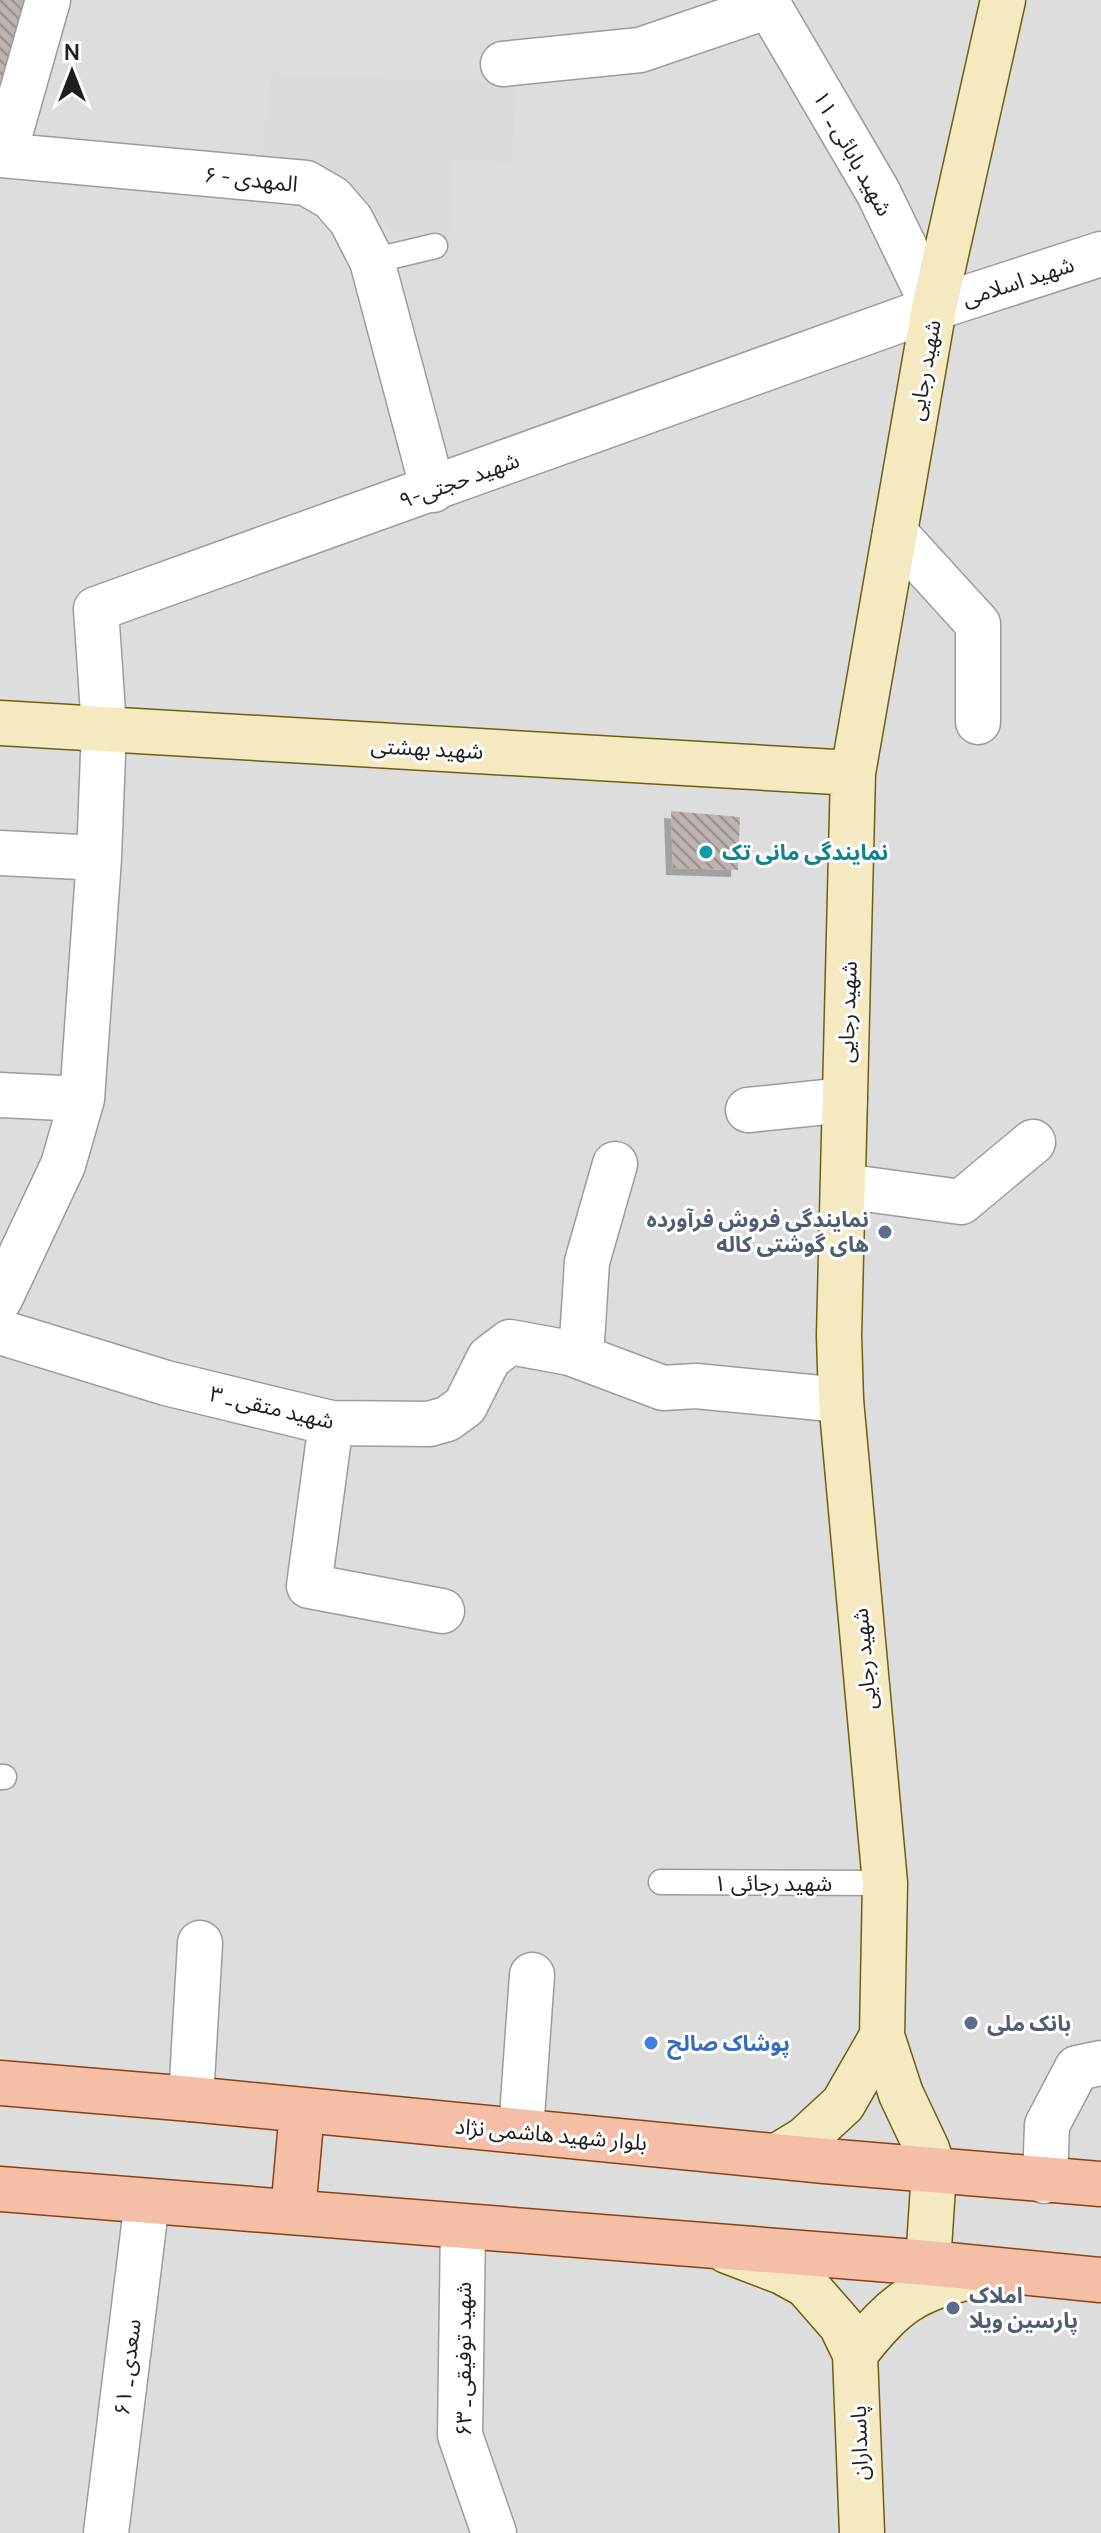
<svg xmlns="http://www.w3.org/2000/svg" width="1101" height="2533" viewBox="0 0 1101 2533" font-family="Manrope,'Noto Sans Arabic',sans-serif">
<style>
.residential{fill:#ddd}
.parking{fill:#dbdbdb}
.building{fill:url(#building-back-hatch);filter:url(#shadow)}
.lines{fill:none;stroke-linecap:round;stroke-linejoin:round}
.lane-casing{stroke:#9c9c9c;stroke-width:27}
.street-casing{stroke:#9c9c9c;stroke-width:47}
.secondary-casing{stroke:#6e5f0f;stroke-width:47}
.primary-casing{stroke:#8d410e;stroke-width:47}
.lane{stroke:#fff;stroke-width:24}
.street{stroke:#fff;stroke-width:44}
.secondary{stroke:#f4e9c0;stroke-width:44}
.primary{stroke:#f4bea7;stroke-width:44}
.culture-dot{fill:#0f9aa8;stroke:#fff;stroke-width:3}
.service-dot{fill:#5c6f8a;stroke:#fff;stroke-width:3}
.shop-dot{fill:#3f7fe0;stroke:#fff;stroke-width:3}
.labels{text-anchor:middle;stroke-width:6;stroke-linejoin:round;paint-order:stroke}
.street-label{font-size:22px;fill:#1f1f1f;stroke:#fff}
.culture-label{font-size:22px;font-weight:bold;fill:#0d838f;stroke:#fff;text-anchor:start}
.service-label{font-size:22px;font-weight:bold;fill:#4e5e75;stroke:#fff;text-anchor:start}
.shop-label{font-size:22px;font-weight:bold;fill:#366cbe;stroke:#fff;text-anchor:start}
</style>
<defs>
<pattern id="building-back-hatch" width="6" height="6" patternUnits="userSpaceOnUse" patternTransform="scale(2)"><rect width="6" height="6" fill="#bcb2b0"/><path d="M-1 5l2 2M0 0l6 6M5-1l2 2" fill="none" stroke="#98908f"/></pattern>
<filter id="shadow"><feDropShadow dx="-7" dy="7" stdDeviation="0" flood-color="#0004"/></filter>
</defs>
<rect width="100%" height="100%" fill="#efeae7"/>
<path class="residential" d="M0 0H1101V2533H0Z"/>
<path class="parking" d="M271 75 517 83 511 163 452 157V230H390L350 190 261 163Z"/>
<path class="building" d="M0 0H33L0 119Z
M671 811 740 817 738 870 673 868Z"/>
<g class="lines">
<defs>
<path id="lane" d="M372 261 435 246
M0 1777H4
M661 1882 885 1883"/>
<path id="street" d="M768 0 769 6 878 192 934 308
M503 64 640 50 769 6
M0 155 306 183 332 198 351 220 372 261 433 490
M4 155 48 0
M895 533 978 624V722
M0 853 99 858
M0 1095 82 1099
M748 1110 845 1100
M843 1186 961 1202 1033 1142
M0 1299 63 1165 82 1099 99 858 104 728 96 609 934 308 1101 254
M0 1332 166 1383 331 1423 429 1424 447 1419 465 1406 489 1358 510 1342 570 1353 663 1388 696 1386 841 1400
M581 1357 587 1262 615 1164
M331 1423 309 1586 442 1611
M191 2099 200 1943
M521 2131 532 1975
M1045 2181 1047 2125 1077 2068 1101 2063
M463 2227 460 2435 494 2533
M106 2533 147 2201"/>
<path id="secondary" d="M0 723 853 773
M777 2156 805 2139 843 2104 882 2036
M727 2251 782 2272 806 2285 841 2325 855 2354 862 2533
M928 2263 934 2171 927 2149 901 2094 882 2036 885 1883 841 1400 839 1336 853 773 934 308 1003 0
M855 2354C896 2302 913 2290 977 2275"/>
<path id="primary" d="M0 2083 191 2099 825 2161 1101 2184
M0 2189 928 2263 1101 2280
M293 2212 302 2111"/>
</defs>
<use href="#lane" class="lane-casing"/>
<use href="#street" class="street-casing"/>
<use href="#secondary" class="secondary-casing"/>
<use href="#primary" class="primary-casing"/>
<use href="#lane" class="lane"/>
<use href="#street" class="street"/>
<use href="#secondary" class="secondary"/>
<use href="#primary" class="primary"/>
</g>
<circle class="culture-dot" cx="706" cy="852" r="8"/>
<g class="service-dot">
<circle cx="885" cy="1232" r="8"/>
<circle cx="971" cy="2023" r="8"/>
<circle cx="953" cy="2308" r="8"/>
</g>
<circle class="shop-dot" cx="651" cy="2043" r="8"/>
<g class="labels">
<g class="street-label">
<text transform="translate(853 153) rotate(61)" y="8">شهید بابائی ـ ۱۱</text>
<text transform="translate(251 179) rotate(6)" y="8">المهدی - ۶</text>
<text transform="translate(1018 281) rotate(-18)" y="8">شهید اسلامی</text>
<text transform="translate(924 370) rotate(-80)" y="8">شهید رجایی</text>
<text transform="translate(459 480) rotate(-20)" y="8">شهید حجتی-۹</text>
<text transform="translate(427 748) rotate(3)" y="8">شهید بهشتی</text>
<text transform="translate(847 1012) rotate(-88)" y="8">شهید رجایی</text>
<text transform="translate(272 1407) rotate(13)" y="8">شهید متقی ـ ۳</text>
<text transform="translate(864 1659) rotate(-95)" y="8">شهید رجایی</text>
<text x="773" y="1891">شهید رجائی ۱</text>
<text transform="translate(551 2134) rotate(5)" y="8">بلوار شهید هاشمی نژاد</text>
<text transform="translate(463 2359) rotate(-90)" y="8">شهید توفیقی ـ ۶۳</text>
<text transform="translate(127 2367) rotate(-83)" y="8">سعدی ـ ۶۱</text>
<text transform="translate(859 2443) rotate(-92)" y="8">پاسداران</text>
</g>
<g class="culture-label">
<text x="722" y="860">نمایندگی مانی تک</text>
</g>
<g class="service-label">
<text x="869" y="1227" text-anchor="end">نمایندگی فروش فرآورده<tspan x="869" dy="25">های گوشتی کاله</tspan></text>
<text x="987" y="2031">بانک ملی</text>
<text x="969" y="2303">املاک<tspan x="969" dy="25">پارسین ویلا</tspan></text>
</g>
<g class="shop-label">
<text x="667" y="2051">پوشاک صالح</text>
</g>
</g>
<g transform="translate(72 72)" stroke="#ffffff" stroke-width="6" paint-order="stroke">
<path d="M0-6L14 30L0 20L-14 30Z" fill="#1f1f1f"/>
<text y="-12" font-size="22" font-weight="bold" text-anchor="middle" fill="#1f1f1f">N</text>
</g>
</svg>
